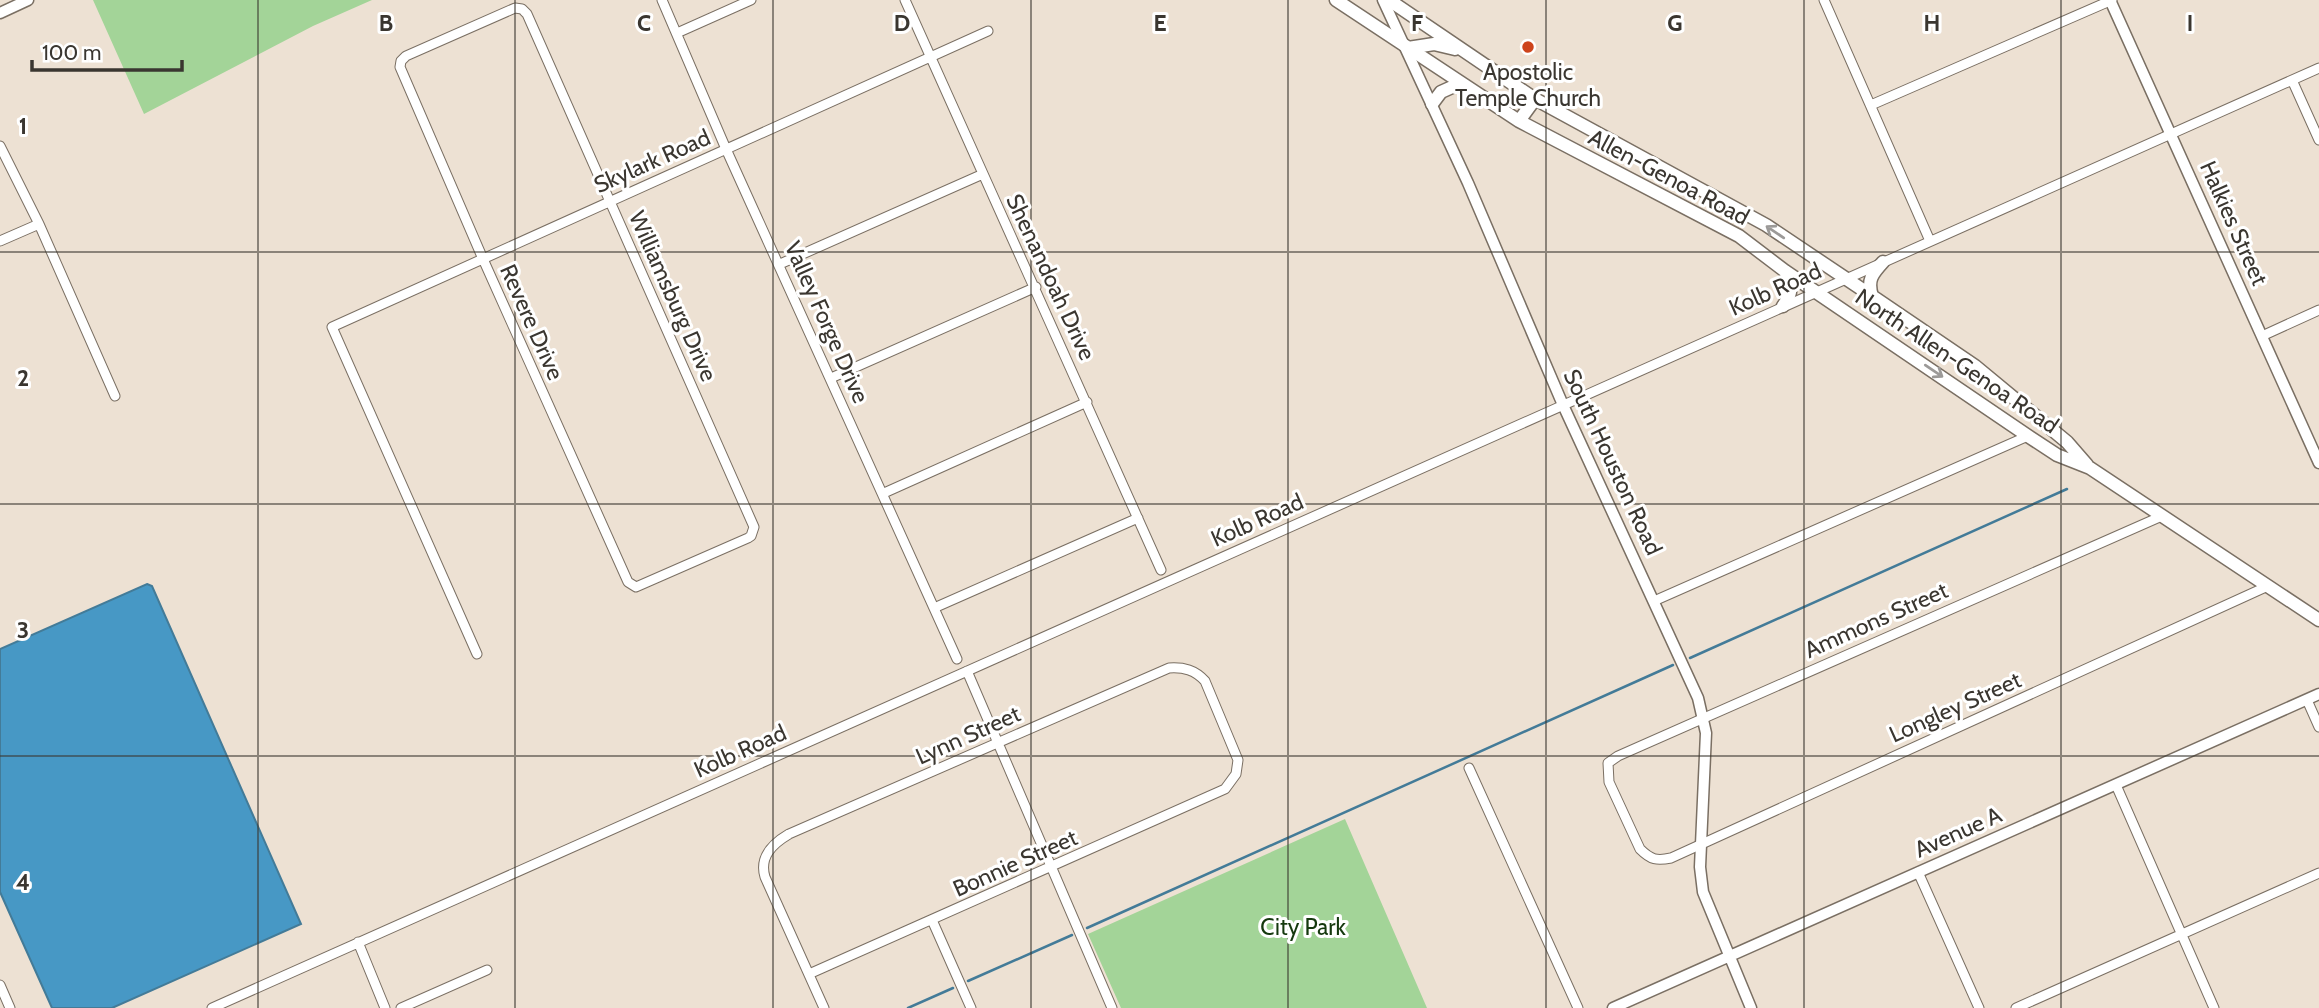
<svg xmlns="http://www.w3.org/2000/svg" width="2319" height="1008" viewBox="0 0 2319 1008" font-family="Cabin,sans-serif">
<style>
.green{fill:#a3d498}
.water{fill:#4798c5;stroke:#437b98;stroke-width:2}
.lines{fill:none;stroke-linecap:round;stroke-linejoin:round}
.stream{stroke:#437b98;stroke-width:2.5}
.minor-casing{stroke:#7a6f63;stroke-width:11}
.tertiary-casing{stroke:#7a6f63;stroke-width:13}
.secondary-casing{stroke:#7a6f63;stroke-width:15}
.minor{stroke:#fff;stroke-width:9}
.tertiary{stroke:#fff;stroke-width:10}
.secondary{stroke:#fff;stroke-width:12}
.oneway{stroke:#9c9a98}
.grid{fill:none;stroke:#3a3630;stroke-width:2;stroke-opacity:0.55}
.poi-dot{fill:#cd441c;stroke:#fff;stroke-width:2.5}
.labels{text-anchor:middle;stroke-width:6;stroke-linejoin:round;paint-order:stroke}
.poi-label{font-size:23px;fill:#3a3630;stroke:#fff}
.street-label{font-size:23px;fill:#3a3630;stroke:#fff}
.park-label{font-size:23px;fill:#15390e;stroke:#fff}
.grid-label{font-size:23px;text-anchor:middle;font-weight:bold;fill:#3a3630;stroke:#fff;stroke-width:6;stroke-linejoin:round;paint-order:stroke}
</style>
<rect width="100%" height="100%" fill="#ede1d3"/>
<path class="green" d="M93 0H372L313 26 144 114Z
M1345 819 1427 1008H1121L1088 934Z"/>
<path class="water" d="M147 584 152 586 301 924 112 1008H52L0 892V649Z"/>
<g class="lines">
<path class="stream" d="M1690 658 2067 489
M1087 928 1673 665
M968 981 1072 935
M908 1008 953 988"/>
<defs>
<path id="minor" d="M662 0 726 149 957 659
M905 0 1161 570
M1824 0 1930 241
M515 8 522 9 527 14 754 527 751 536 748 538 636 587 628 582 483 259 400 67 401 61 406 56Z
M677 33 751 0
M2292 80 2319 140
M1871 105 2112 0
M0 146 39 224 115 396
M0 241 39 224
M780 264 983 174
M2262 336 2319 310
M831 378 1036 287
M884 493 1087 402
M2162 516 1618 756 1608 763 1609 782 1640 849C1651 860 1657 861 1671 858L2268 586
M1654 601 2028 436
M934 608 1138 518
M477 654 332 327 988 31
M967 671 1112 1008
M2307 700 2319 727
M1469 768 1578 1008
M2116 785 2214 1008
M1918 872 1979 1008
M932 920 971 1008
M358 942 385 1008
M809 974 1225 789 1236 774 1238 760 1205 681C1195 670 1184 667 1169 668L789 834C772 844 759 857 765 877L824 1008
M0 985 10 1008
M212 1008 2319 68
M401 1008 487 970
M2016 1008 2319 873"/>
<path id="tertiary" d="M1383 0 1468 183 1563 405 1698 698 1706 733 1700 867 1703 892 1751 1008
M2110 0 2319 463
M0 13 28 0
M1613 1008 2319 694"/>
<path id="secondary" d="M1336 0 1519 121 1739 236 1785 271 2028 436 2057 455 2090 468 2319 620
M1389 0 1535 99 1766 225 1872 296 1975 366 2067 442 2087 465
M1408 48 1434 44 1455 49
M1432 104 1441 92 1461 83
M1519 121 1535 99
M1872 296C1867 280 1872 274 1883 262
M1783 306C1793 293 1792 286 1785 271"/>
</defs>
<use href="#minor" class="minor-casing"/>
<use href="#tertiary" class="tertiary-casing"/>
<use href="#secondary" class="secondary-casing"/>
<use href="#minor" class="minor"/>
<use href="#tertiary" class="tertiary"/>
<use href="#secondary" class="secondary"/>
</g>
<defs><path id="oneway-shaft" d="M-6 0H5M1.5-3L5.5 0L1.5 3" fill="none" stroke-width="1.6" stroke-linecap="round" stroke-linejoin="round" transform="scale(1.75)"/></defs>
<g class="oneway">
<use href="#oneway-shaft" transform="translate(1775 232) rotate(-146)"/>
<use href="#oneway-shaft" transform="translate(1934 371) rotate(34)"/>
</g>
<path class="grid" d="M258 0V1008M515 0V1008M773 0V1008M1031 0V1008M1288 0V1008M1546 0V1008M1804 0V1008M2061 0V1008M0 252H2319M0 504H2319M0 756H2319"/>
<circle class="poi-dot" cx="1528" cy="47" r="7"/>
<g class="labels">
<g class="poi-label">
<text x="1528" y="80">Apostolic<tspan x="1528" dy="26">Temple Church</tspan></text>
</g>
<g class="street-label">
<text transform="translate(652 161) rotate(-24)" y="8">Skylark Road</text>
<text transform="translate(1669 177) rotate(28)" y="8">Allen-Genoa Road</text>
<text transform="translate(2234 223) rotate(66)" y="8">Halkies Street</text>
<text transform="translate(1051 277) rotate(65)" y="8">Shenandoah Drive</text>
<text transform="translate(1775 289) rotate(-24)" y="8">Kolb Road</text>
<text transform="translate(673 296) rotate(66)" y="8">Williamsburg Drive</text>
<text transform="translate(532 322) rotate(66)" y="8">Revere Drive</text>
<text transform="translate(827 322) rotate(66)" y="8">Valley Forge Drive</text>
<text transform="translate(1957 361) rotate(34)" y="8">North Allen-Genoa Road</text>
<text transform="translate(1613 462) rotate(65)" y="8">South Houston Road</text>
<text transform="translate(1257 520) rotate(-24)" y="8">Kolb Road</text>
<text transform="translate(1876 620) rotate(-24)" y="8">Ammons Street</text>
<text transform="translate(1955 707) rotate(-24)" y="8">Longley Street</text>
<text transform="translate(968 735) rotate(-24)" y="8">Lynn Street</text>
<text transform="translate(740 751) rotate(-24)" y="8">Kolb Road</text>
<text transform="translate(1958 832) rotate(-24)" y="8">Avenue A</text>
<text transform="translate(1015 863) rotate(-24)" y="8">Bonnie Street</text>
</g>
<g class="park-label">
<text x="1303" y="935">City Park</text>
</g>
</g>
<g class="grid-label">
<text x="386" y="31">B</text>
<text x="644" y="31">C</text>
<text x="902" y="31">D</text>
<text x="1160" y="31">E</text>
<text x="1417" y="31">F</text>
<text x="1675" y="31">G</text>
<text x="1932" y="31">H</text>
<text x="2190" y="31">I</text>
<text x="23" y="134">1</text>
<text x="23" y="386">2</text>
<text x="23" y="638">3</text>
<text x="23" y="890">4</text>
</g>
<path d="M32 60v10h150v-10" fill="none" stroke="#3a3630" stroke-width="3.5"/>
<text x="42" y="60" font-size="21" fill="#3a3630" stroke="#ffffff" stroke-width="5" paint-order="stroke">100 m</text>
</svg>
